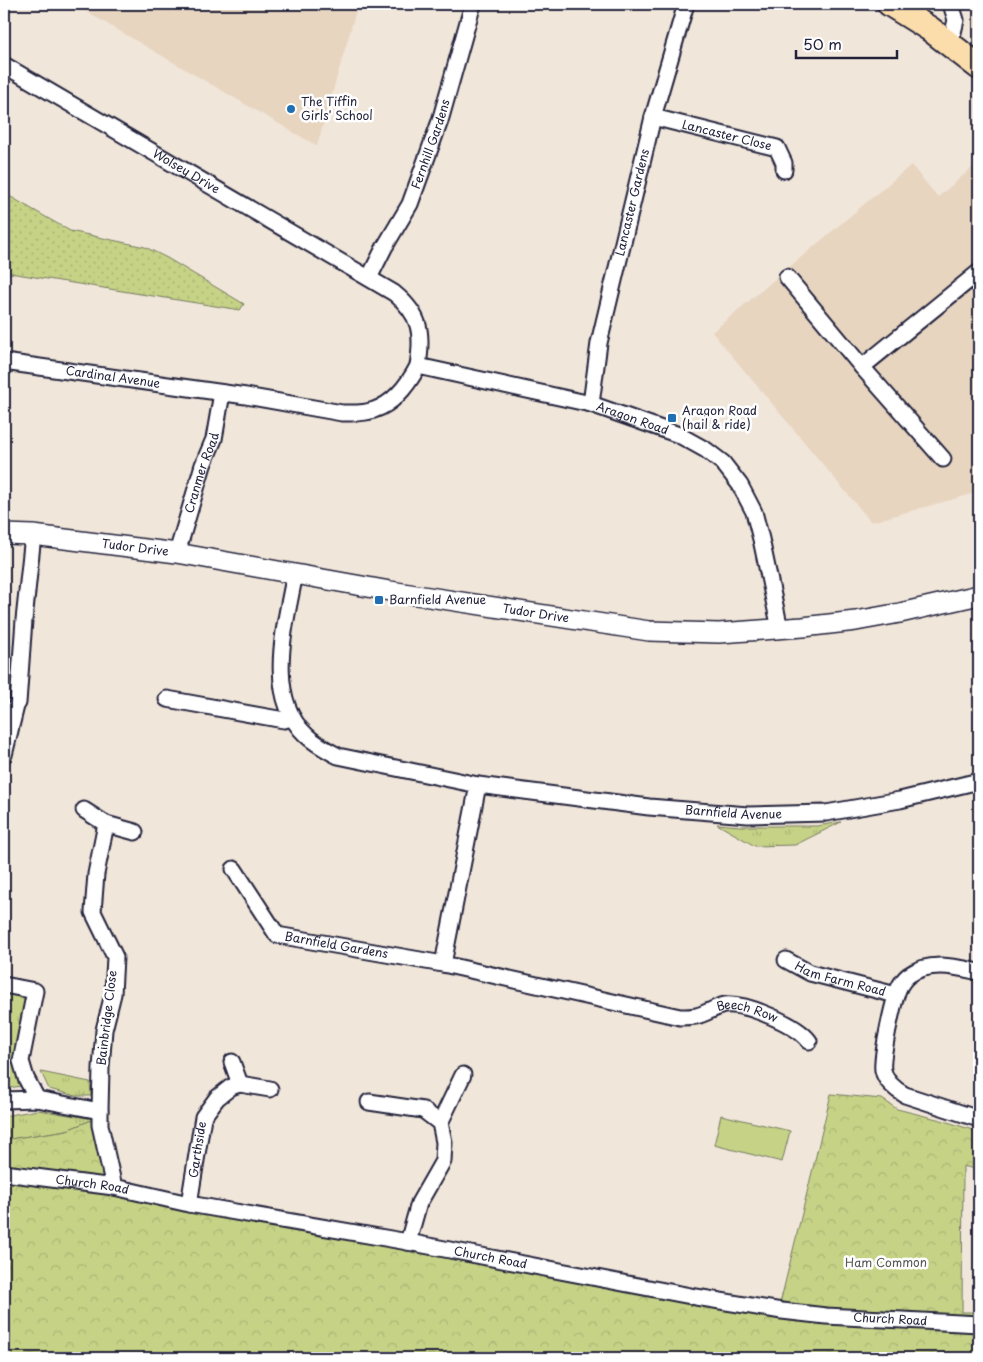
<svg xmlns="http://www.w3.org/2000/svg" width="983" height="1362" viewBox="0 0 983 1362" font-family="'Playpen Sans',sans-serif">
<style>
.built{fill:#e7d5c0}
.grass{fill:url(#grass-tufts);stroke:#747a60}
.forest{fill:url(#forest-crowns);stroke:#747a60}
.garden{fill:url(#garden-dots);stroke:#747a60}
.pitch{fill:#c6d386;stroke:#747a60}
.lines{fill:none;stroke-linecap:round;stroke-linejoin:round}
.minor-casing{stroke:#22223b;stroke-width:19}
.tertiary-casing{stroke:#22223b;stroke-width:22}
.primary-casing{stroke:#22223b;stroke-width:28}
.minor{stroke:#fff;stroke-width:15}
.tertiary{stroke:#fff;stroke-width:19}
.primary{stroke:#fbddab;stroke-width:24}
.poi-dot{fill:#1f6fb2;stroke:#fff;stroke-width:2}
.labels{text-anchor:middle;stroke-width:5;stroke-linejoin:round;paint-order:stroke}
.poi-label{font-size:12px;fill:#22223b;stroke:#fff;text-anchor:start}
.street-label{font-size:12px;fill:#22223b;stroke:#fff}
.park-label{font-size:12px;fill:#535752;stroke:#fff}
</style>
<defs>
<pattern id="grass-tufts" width="24" height="20" patternUnits="userSpaceOnUse" patternTransform="scale(1.25)"><rect width="24" height="20" fill="#c6d386"/><path d="M3 7l-1-3M5 7V3M7 7l1-3M15 17l-1-3M17 17v-4M19 17l1-3" fill="none" stroke="#aab575"/></pattern>
<pattern id="forest-crowns" width="20" height="18" patternUnits="userSpaceOnUse" patternTransform="scale(1.25)"><rect width="20" height="18" fill="#c6d386"/><path d="M2 6a3 3 0 1 1 6 0M12 15a3 3 0 1 1 6 0" fill="none" stroke="#aab575"/></pattern>
<pattern id="garden-dots" width="8" height="8" patternUnits="userSpaceOnUse" patternTransform="scale(1.25)"><rect width="8" height="8" fill="#c6d386"/><path d="M2 2h.1M6 6h.1" fill="none" stroke="#aab575" stroke-width="1.8" stroke-linecap="round"/></pattern>
</defs>
<rect width="100%" height="100%" fill="#f1e6da"/>
<filter id="ink" filterUnits="userSpaceOnUse"><feTurbulence type="fractalNoise" baseFrequency=".02" numOctaves="2"/><feDisplacementMap in="SourceGraphic" scale="10" xChannelSelector="R" yChannelSelector="G"/><feConvolveMatrix kernelMatrix="1 2 1 2 8 2 1 2 1" color-interpolation-filters="sRGB"/></filter>
<g filter="url(#ink)">
<path class="built" d="M73 4H358L317 146Z
M979 162V492L871 522 712 332 911 165 938 197Z"/>
<path class="grass" d="M841 822 795 845 755 846 717 824 740 826H817Z
M4 992 30 995 26 1085 4 1089Z
M41 1072 90 1082 91 1096H76L49 1089Z
M38 1110 94 1119 67 1130 4 1140V1116Z"/>
<path class="forest" d="M831 1094 882 1099 897 1109 941 1120 979 1132V1170L963 1166 962 1312H979V1358H4V1140L67 1130 94 1119 106 1193 148 1200 408 1251 695 1304 777 1316Z"/>
<path class="garden" d="M4 193 70 231 145 247 167 258 244 304 240 310 4 272Z"/>
<path class="pitch" d="M721 1115 790 1131 782 1162 714 1145Z"/>
<g class="lines">
<defs>
<g id="minor">
<path d="M950 45 956 20 951 4"/>
<path id="s1" d="M4 65 394 293C421 315 423 333 418 366"/>
<path id="s2" d="M653 117 777 148 784 163V170"/>
<path d="M787 277 862 367 943 459"/>
<path id="s3" d="M369 278 384 248 410 204 440 121 473 4"/>
<path id="s4" d="M4 362 246 396 342 413C352 413 364 414 374 410 395 403 408 385 418 366L591 404 679 435 706 450 723 463 740 485 754 512 761 539 780 629"/>
<path d="M862 367 979 272"/>
<path id="s5" d="M591 404 599 343 653 117 686 4"/>
<path id="s6" d="M177 553 203 465 214 439 222 393"/>
<path id="s7" d="M295 573C286 623 264 695 306 735 315 744 327 750 338 756L478 785 649 807 748 815 826 813 900 800 979 781"/>
<path d="M167 699 284 720 292 718"/>
<path d="M18 703 24 620 33 535"/>
<path d="M4 755 16 706"/>
<path d="M84 810 106 824 135 832"/>
<path d="M106 824 96 874 93 912 115 957 113 994 104 1030 101 1068 100 1111V1125L114 1187"/>
<path id="s8" d="M234 869 277 935 443 964 680 1017C685 1017 691 1017 696 1016 706 1014 715 1007 725 1005 746 1003 796 1024 809 1041"/>
<path id="s9" d="M786 960 810 973 896 995"/>
<path d="M443 964 478 785"/>
<path d="M979 972C956 967 930 960 909 975 906 977 903 981 901 984 894 994 881 1058 883 1070 885 1081 896 1090 905 1095L979 1119"/>
<path d="M4 985 35 991 21 1061 26 1078 37 1099"/>
<path d="M232 1062 240 1084"/>
<path d="M4 1100 37 1099 100 1111"/>
<path d="M369 1102 423 1110 440 1123 444 1142 443 1161 419 1203 408 1242"/>
<path d="M440 1123 463 1075"/>
<path id="s10" d="M4 1173 114 1187 189 1204 408 1242 696 1297 782 1311 826 1316 979 1324"/>
<path id="s11" d="M189 1204 203 1117 217 1098 231 1087 240 1084 270 1089"/>
</g>
<g id="tertiary">
<path id="s12" d="M4 534 33 535 177 553 390 591 649 631 719 633 803 627 856 621 900 613 979 595"/>
</g>
<path id="primary" d="M890 4 930 29 979 67"/>
</defs>
<use href="#minor" class="minor-casing"/>
<use href="#tertiary" class="tertiary-casing"/>
<use href="#primary" class="primary-casing"/>
<use href="#minor" class="minor"/>
<use href="#tertiary" class="tertiary"/>
<use href="#primary" class="primary"/>
</g>
</g>
<g class="poi-dot">
<circle cx="291" cy="109" r="5"/>
<rect x="667" y="413" width="10" height="10" rx="2.5"/>
<rect x="374" y="595" width="10" height="10" rx="2.5"/>
</g>
<g class="labels">
<g class="poi-label">
<text x="301" y="106">The Tiffin<tspan x="301" dy="14">Girls' School</tspan></text>
<text x="682" y="415">Aragon Road<tspan x="682" dy="14">(hail &amp; ride)</tspan></text>
<text x="389" y="604">Barnfield Avenue</text>
</g>
<g class="street-label">
<text dy="4" stroke="none"><textPath href="#s2" startOffset="76">Lancaster Close</textPath></text>
<text dy="4" stroke="none"><textPath href="#s3" startOffset="148">Fernhill Gardens</textPath></text>
<text dy="4" stroke="none"><textPath href="#s1" startOffset="211">Wolsey Drive</textPath></text>
<text dy="4" stroke="none"><textPath href="#s5" startOffset="206">Lancaster Gardens</textPath></text>
<text dy="4" stroke="none"><textPath href="#s4" startOffset="110">Cardinal Avenue</textPath></text>
<text dy="4" stroke="none"><textPath href="#s4" startOffset="659">Aragon Road</textPath></text>
<text dy="4" stroke="none"><textPath href="#s6" startOffset="84">Cranmer Road</textPath></text>
<text dy="4" stroke="none"><textPath href="#s12" startOffset="132">Tudor Drive</textPath></text>
<text dy="4" stroke="none"><textPath href="#s12" startOffset="538">Tudor Drive</textPath></text>
<text dy="4" stroke="none"><textPath href="#s7" startOffset="608">Barnfield Avenue</textPath></text>
<text dy="4" stroke="none"><textPath href="#s8" startOffset="139">Barnfield Gardens</textPath></text>
<text dy="4" stroke="none"><textPath href="#s9" startOffset="58">Ham Farm Road</textPath></text>
<text dy="4" stroke="none"><textPath href="#s8" startOffset="560">Beech Row</textPath></text>
<text transform="translate(107 1018) rotate(-83)" y="4">Bainbridge Close</text>
<text dy="4" stroke="none"><textPath href="#s11" startOffset="55">Garthside</textPath></text>
<text dy="4" stroke="none"><textPath href="#s10" startOffset="89">Church Road</textPath></text>
<text dy="4" stroke="none"><textPath href="#s10" startOffset="494">Church Road</textPath></text>
<text dy="4" stroke="none"><textPath href="#s10" startOffset="899">Church Road</textPath></text>
</g>
<g class="park-label">
<text x="886" y="1267">Ham Common</text>
</g>
</g>
<rect width="983" height="1362" fill="none" stroke="#fff" stroke-width="20"/>
<rect x="10" y="10" width="963" height="1342" fill="none" stroke="#22223b" stroke-width="2" filter="url(#ink)"/>
<path d="M796 50v8h101v-8" fill="none" stroke="#22223b" stroke-width="2.5"/>
<text x="803" y="50" font-size="15" fill="#22223b" stroke="#ffffff" stroke-width="4" paint-order="stroke">50 m</text>
</svg>
